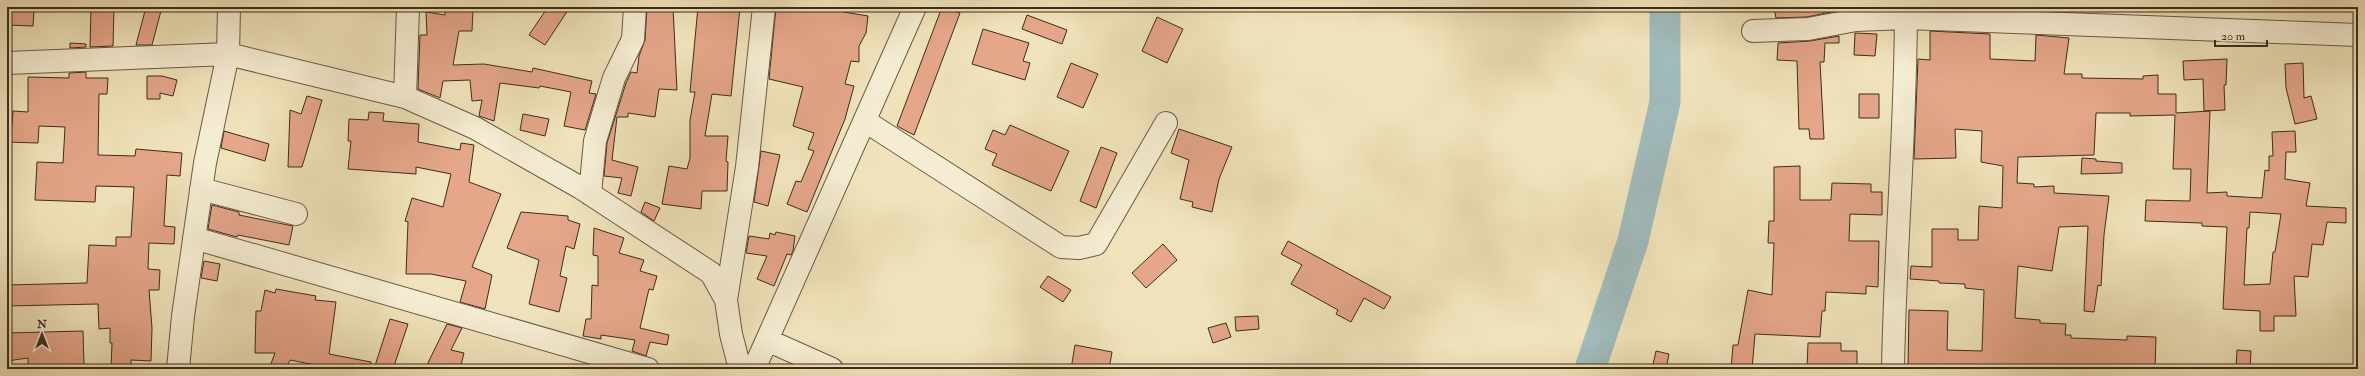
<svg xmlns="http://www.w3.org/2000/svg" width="2365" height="376" viewBox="0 0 2365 376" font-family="'IM FELL Double Pica',serif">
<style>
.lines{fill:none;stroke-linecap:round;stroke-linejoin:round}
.river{stroke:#a0bbbc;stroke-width:31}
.building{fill:#e5a68a;stroke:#3d2c1c;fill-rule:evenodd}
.minor-casing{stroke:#6a5a44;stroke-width:24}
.minor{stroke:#f5edd3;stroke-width:22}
</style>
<rect width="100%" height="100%" fill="#f0e3bb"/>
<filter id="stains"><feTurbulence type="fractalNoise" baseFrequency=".005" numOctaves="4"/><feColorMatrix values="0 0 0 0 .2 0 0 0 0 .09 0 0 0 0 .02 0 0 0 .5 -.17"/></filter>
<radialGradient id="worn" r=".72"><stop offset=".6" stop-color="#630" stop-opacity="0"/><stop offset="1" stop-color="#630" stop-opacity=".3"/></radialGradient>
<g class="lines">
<path class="river" d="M1590 369 1633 241 1665 102V7"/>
</g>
<path class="building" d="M91 7H114L113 46 90 47Z
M146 7H162L152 45H136Z
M548 7H570L545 45 529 35Z
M647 7H673L677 90 659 89 655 117 628 113V117H617L612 160 638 167 631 196 618 193 622 178 604 176 607 143 626 83 631 72 637 73 639 56 645 40Z
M698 7 740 8 731 96 712 94 705 136H728L726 161 728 162 727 191H702L701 209 662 204 669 166 687 169 690 158V120L695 92H690Z
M776 7H813L868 16 866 33 859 46V62L851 61 845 84 854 86 845 119 807 212 787 204 796 181 801 182 814 151 808 149 814 133 793 126 803 87 769 79Z
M942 7 960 13 914 135 897 126Z
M1774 7H1807L1840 10 1807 17 1776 18Z
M445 8 473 9 472 31H459L453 65 484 64 532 72 533 68 592 81 589 93 596 94 585 130 564 126 571 92 540 86 539 88 500 83 494 121 479 116 482 100 472 101 470 80 443 81 440 98 418 89 420 35H427L426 12 445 15Z
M7 9 34 10 33 26 7 25Z
M1027 15 1067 30 1062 44 1022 29Z
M1157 17 1183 29 1167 63 1142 51Z
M983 29 1029 43 1023 61 1030 63 1025 80 972 64Z
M1930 31 1990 34V59L2035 61 2036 35 2069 38 2064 74H2082V78L2143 79V76L2158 75V94H2176V113L2210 111 2207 193 2227 192V196L2262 198 2265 170 2269 171V156H2273L2272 132 2295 131 2296 152H2286L2285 179 2310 183 2306 206 2346 208V223L2327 222 2323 245 2312 244 2308 277 2294 276 2296 316H2274V331H2260V311L2223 309 2227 227 2202 226V223L2145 221 2146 200 2190 201 2191 169H2173L2175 115 2130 116V113H2096L2094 155 2018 157 2017 183 2034 184V187L2054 186V193L2109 196 2104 235 2101 286 2098 285 2094 312 2084 311 2088 226 2059 227 2052 271 2018 266 2015 318 2040 320V323L2066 324 2065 335H2071V338L2127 340V336L2156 337 2155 368 2117 366V369H2010V366L1976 365V369H1908L1909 310 1948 311 1947 350 1982 351 1984 290 1965 288V284L1939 283V281L1910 279 1911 266 1932 267V229H1958V240H1978L1979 206 2002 208 2003 166 1981 162 1982 131 1955 129 1956 158 1914 159 1918 59 1930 60ZM2250 212 2281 214 2275 252H2273L2270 284 2244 285 2247 228H2249Z
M1855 33 1877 34 1875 56 1854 55Z
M1839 36V43H1825L1824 62H1820L1824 139H1810L1809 129H1799L1797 61 1777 60 1778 43 1810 41Z
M70 43 86 44V47L70 48Z
M2227 59 2226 85H2224L2225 110 2204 111 2203 79 2184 80 2183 61Z
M1071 63 1098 74 1083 108 1057 97Z
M2303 63 2304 98 2311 96 2317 119 2295 124 2286 88 2285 64Z
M86 72V78H108L107 94H99L98 155 135 156 136 149 182 153 180 176 167 175 164 226 175 227 174 244 149 243 148 269 160 270 159 290H149L152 328 151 361 131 360V369H111L112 343H110V328L99 329 98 304 7 306V285L87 283 89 245 116 246V237H131L134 187 96 186 95 202 35 200 37 162 63 163 65 127 39 126 38 143 7 142V125H12L13 111 28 112V77L69 78V73Z
M147 76H162L177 80 173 96 160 93V99H147Z
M1859 94H1879V118H1859Z
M307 96 322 100 302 167H288L290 110 301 114Z
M369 112 384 113 383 121 419 124 418 142 460 150 461 143 474 145 469 182 501 194 472 267 492 275 485 309 460 302 466 281 431 274H406L408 222 405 221 412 198 443 207 451 174 416 167V174L348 169 351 141H348L349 119 368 120Z
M523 114 549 119 545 136 520 130Z
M1010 125 1069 151 1051 191 992 165 997 154 985 149 993 130 1005 135Z
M1179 129 1232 147 1219 179 1212 212 1192 207 1193 202 1180 199 1189 160 1171 153Z
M224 131 269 144 265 161 221 148Z
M1101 147 1117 153 1096 208 1080 201Z
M761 151 780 155 768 206 754 202Z
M2082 158 2096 159V161L2122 163V173L2081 174Z
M1800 166V200H1831L1832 183 1871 184V192H1882V215L1850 214 1849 241H1879L1878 287 1866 286V294L1826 292 1825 311H1822L1820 337 1755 334 1752 369H1731L1733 345H1738L1748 290 1772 295 1774 243H1768L1769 221H1774V167Z
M645 202 660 208 654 221 641 212Z
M212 205 239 212V215L293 226 289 245 238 235 237 237 208 229Z
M521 212 568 216V220L580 224 574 249 566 246 560 276 567 278 559 312 529 304 539 260 507 248Z
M594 228 624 238 619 253 644 260 640 271 657 276 653 290 649 289 640 328 669 335 667 345 650 342 646 356 632 351 635 340 601 335V339L583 336 586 319H591L592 285 598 286V256L593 255Z
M776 232 795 236 793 251 791 255 787 254 774 286 757 279 767 256 746 253 749 236 769 239 770 233 775 235Z
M1288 241 1391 297 1384 309 1364 298 1351 322 1336 314 1338 310 1291 284 1302 265 1281 254Z
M1163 244 1177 260 1146 288 1132 273Z
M204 261 220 264 217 281 201 278Z
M1048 276 1071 290 1063 302 1040 287Z
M276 289 316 296 315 300 336 302 329 354 371 362V369H336L290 360 286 369H269L275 353H255L256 311H261L265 290 275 293Z
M1258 316 1259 329 1236 331 1235 317Z
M390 319 408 324 393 369H374Z
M1226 323 1231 337 1213 343 1208 328Z
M447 324 462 328 451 350 464 353 460 369H425Z
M83 331 84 367 28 369V358L7 361V333Z
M1808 343H1841V351H1857V369H1807Z
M1075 345 1112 352 1109 369H1071Z
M2237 350 2251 351 2250 369H2236Z
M1656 351 1669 354 1666 369H1652Z"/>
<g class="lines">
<defs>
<path id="minor" d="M1753 31 1808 29 1856 20 1906 18 2358 35
M7 63 228 54 405 97 475 128 581 188 711 273 726 300 731 334 740 369
M405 97 408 7
M865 121 1061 247 1079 248 1096 244 1166 123
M201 189 296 214
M590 194 595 141 614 78 633 39 635 7
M194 238 648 369
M726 300 747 167 764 7
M767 340 832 369
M178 369 183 316 205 163 228 54 229 7
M754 369 915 7
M1893 369C1895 248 1906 128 1906 7"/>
</defs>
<use href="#minor" class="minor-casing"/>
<use href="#minor" class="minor"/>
</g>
<rect width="2365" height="376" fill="none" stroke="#f0e3bb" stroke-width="24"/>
<rect x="8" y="8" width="2349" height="360" fill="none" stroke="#3d2c1c" stroke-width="2"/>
<rect x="12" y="12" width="2341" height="352" fill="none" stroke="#3d2c1c"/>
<g transform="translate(42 334)" stroke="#f5edd3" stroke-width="3" paint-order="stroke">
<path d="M0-3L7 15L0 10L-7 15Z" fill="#3d2c1c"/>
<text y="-6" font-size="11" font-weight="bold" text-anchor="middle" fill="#3d2c1c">N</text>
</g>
<path d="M2215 40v6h52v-6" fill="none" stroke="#3d2c1c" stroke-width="2"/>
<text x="2221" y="40" font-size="12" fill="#3d2c1c" stroke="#f5edd3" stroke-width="3" paint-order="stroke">20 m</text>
<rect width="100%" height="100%" filter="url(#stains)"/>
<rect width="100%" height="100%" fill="url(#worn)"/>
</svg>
